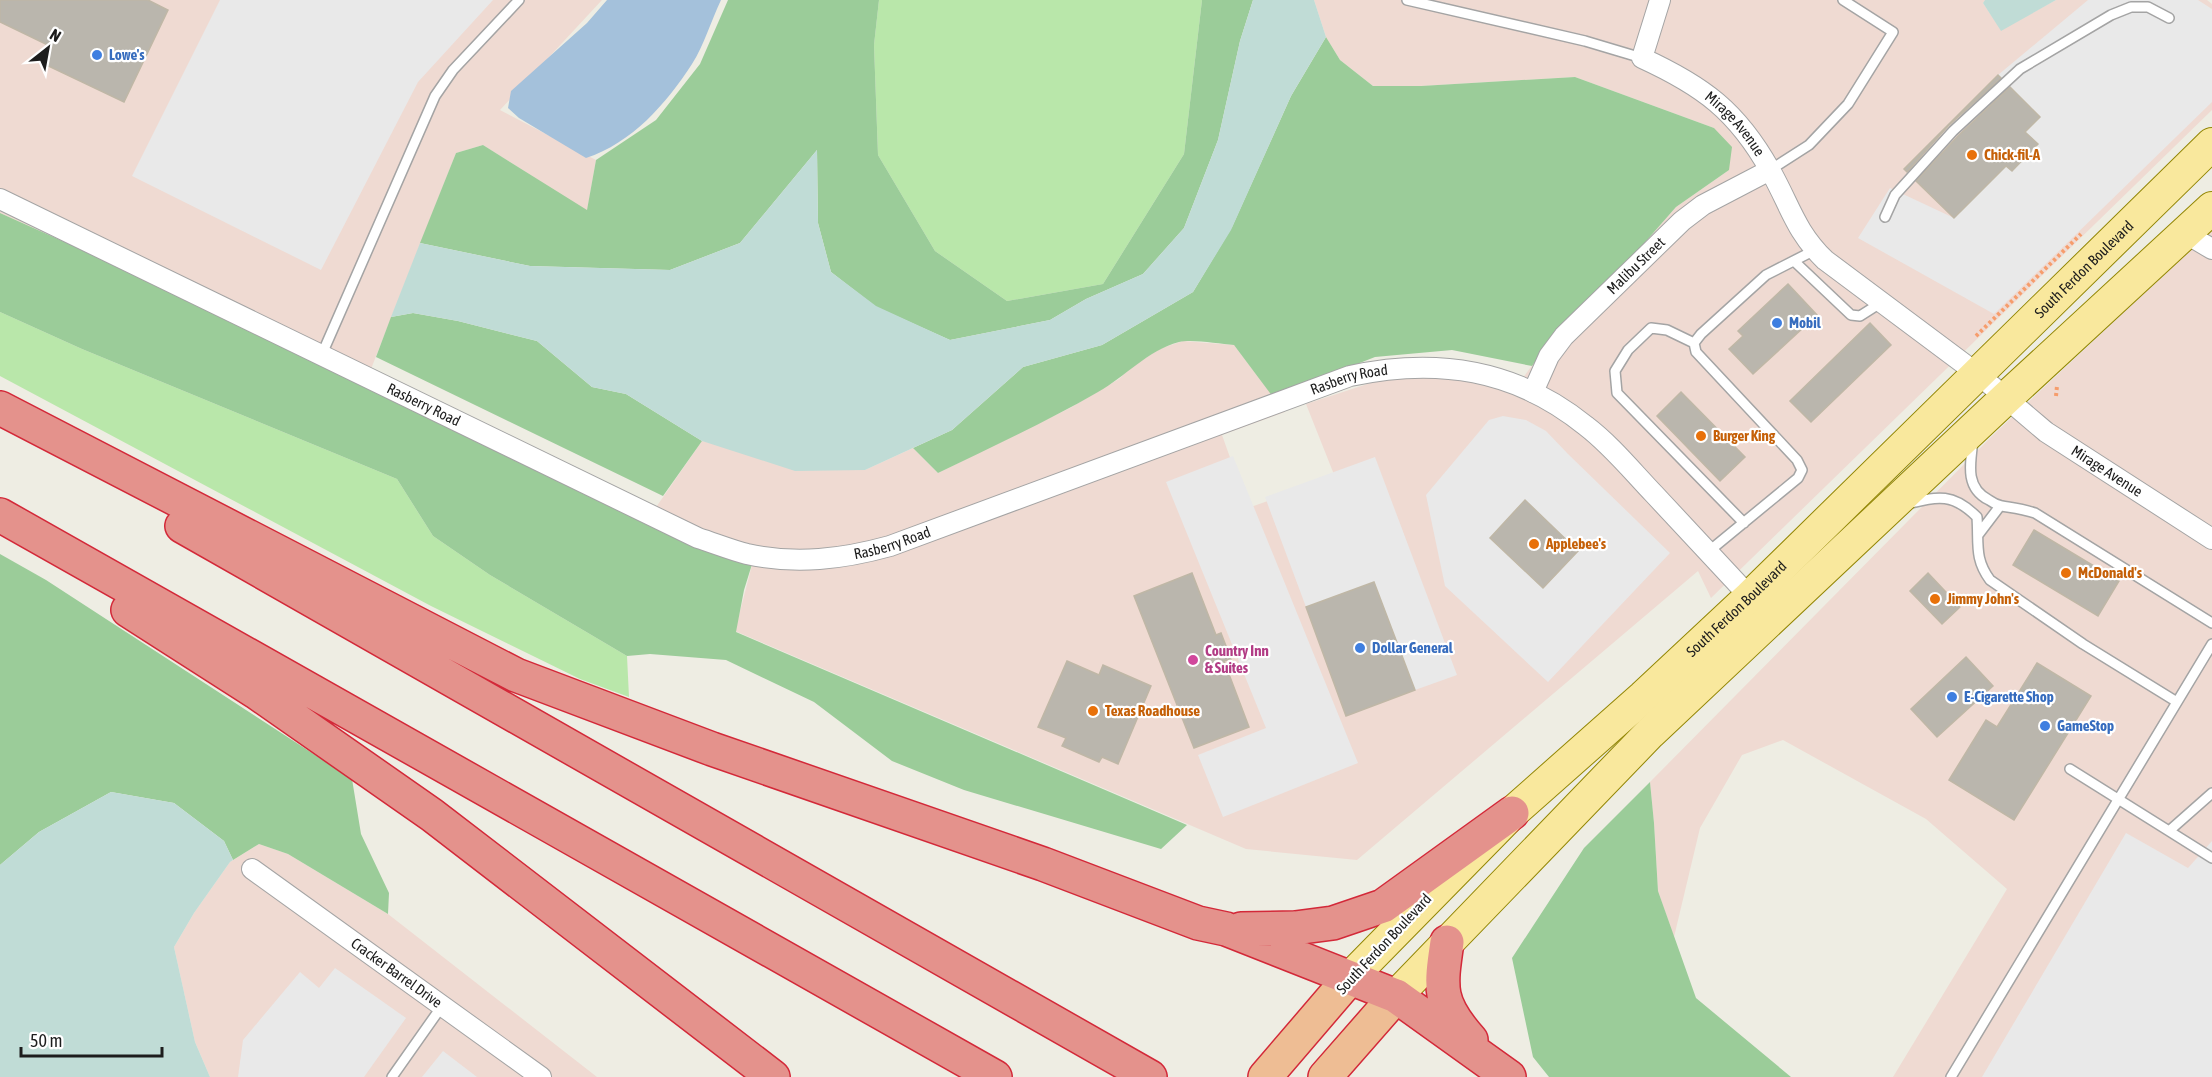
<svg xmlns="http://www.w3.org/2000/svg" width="2212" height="1077" viewBox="0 0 2212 1077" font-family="'Asap Condensed',sans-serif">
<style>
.commercial{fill:#efdad2}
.grass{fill:#b9e7aa}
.forest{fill:#9bcc99}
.wetland{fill:#c0dcd6}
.parking{fill:#e9e9e9;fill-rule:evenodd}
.water{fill:#a4c1db}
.building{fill:#bab6ad;stroke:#bfb7a6;stroke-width:1.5}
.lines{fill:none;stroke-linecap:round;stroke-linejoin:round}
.service-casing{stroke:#a4a4a4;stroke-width:12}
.minor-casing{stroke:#a4a4a4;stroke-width:22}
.primary-casing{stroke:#928604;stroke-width:34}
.trunk-casing{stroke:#d32939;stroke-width:36}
.motorway-casing{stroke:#d32939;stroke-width:36}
.path{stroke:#f69d6c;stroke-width:4;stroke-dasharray:3 3;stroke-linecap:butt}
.service{stroke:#fff;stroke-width:9}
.minor{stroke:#fff;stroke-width:20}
.primary{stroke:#f9e89d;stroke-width:32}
.trunk{stroke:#eebd94;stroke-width:33}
.motorway{stroke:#e4928c;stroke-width:33}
.shop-dot{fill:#3f7fe0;stroke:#fff;stroke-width:2}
.food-dot{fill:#e8710a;stroke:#fff;stroke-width:2}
.hotel-dot{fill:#d1479c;stroke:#fff;stroke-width:2}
.labels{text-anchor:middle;stroke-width:4.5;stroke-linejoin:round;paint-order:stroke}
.shop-label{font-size:15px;font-weight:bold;fill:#366cbe;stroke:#fff;text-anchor:start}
.street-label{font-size:15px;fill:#1d1d1d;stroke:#fff}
.food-label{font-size:15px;font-weight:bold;fill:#c56008;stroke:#fff;text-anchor:start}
.hotel-label{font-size:15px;font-weight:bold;fill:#b23c85;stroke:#fff;text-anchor:start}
</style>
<rect width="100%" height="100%" fill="#eeede3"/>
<path class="commercial" d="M0 0H602L500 110 596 160 587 211 483 145 456 153 371 369 377 382 0 213Z
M1314 0H1985L1983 3 2001 30 2056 0H2207L2212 4V110L1711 598 1698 571 1357 860 1246 849 735 631 753 561 652 513 702 441 719 445 865 470 913 448 938 473 1070 408 1119 379 1128 370 1159 349 1183 341 1234 345 1285 412 1222 435 1248 508 1335 477 1306 404 1389 377 1523 378 1561 325 1619 272 1676 207 1729 170 1714 128 1575 77 1421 86H1373L1340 60 1326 37Z
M2212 230V1077H1893L2007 889 1926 819 1783 740 1742 755 1700 828 1674 937 1658 891 1654 823 1650 782 1992 436Z
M259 844 288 854 388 914 597 1077H210L195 1042 174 947 194 913 230 862Z"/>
<path class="grass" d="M879 0H1202L1184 154 1103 284 1007 301 935 251 878 155 874 45Z
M0 312 82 349 397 479 433 536 490 575 627 656 629 697 580 679 431 606 0 376Z"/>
<path class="forest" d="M728 0H879L874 45 878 155 935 251 1007 301 1103 284 1184 154 1202 0H1253L1240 41 1218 140 1184 228 1143 274 1086 299 1050 320 950 340 876 307 831 272 818 223 817 150 740 243 670 270 530 266 420 243 456 153 483 145 587 210 596 160 656 120 700 64Z
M1326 37 1340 60 1373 86H1421L1575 77 1714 128 1732 147 1729 170 1676 207 1619 272 1561 325 1532 366 1452 350 1375 357 1273 397 1234 345C1219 344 1193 339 1179 342 1147 351 1126 376 1098 392 1046 422 992 447 938 473L913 448 952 430 1023 367 1102 345 1193 292 1232 227 1291 96Z
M0 213 377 382 753 561 744 590 736 632 1187 825 1161 849 964 790 892 761 814 702 726 660 650 654 627 656 490 575 433 536 397 479 82 349 0 312Z
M413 313 458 321 537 341 592 387 626 394 702 441 663 496 376 357 391 317Z
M0 554 46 580 352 779 361 834 389 893 388 914 288 854 259 844 233 860 224 841 174 803 111 792 39 832 0 865Z
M1650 782 1654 823 1658 891 1696 998 1791 1077H1549L1533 1057 1512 958 1584 848Z"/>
<path class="wetland" d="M1253 0H1314L1326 37 1291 96 1231 230 1193 292 1102 345 1023 367 952 430 865 470 795 471 702 441 626 394 592 387 537 341 458 321 413 313 391 317 420 243 530 266 670 270 740 243 817 150 818 223 831 272 876 306 950 340 1050 320 1086 299 1143 274 1184 228 1218 140 1240 41Z
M1985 0H2056L2001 31 1983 3Z
M111 792 174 803 224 841 233 860 230 862 194 913 174 947 195 1042 210 1077H0V865L39 832Z"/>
<path class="parking" d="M220 0H493L418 82 321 270 132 176Z
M2088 0H2198L2212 9V102L1994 314 1858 238 1890 188 1954 218 2006 166 2012 171 2037 145 2025 132 2040 116 1998 75Z
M1503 416 1526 420 1546 431 1568 454 1670 553 1548 682 1445 586 1426 495 1489 420ZM1524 501 1578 551 1544 588 1490 538Z
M1233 456 1358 763 1223 817 1198 755 1266 728 1166 482Z
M1375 457 1457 675 1415 690 1374 582 1306 607 1265 497Z
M2126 833 2188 868 2212 841V1077H1982Z
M335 968 406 1018 364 1077H238L243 1040 300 972 319 988Z
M443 1051 477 1077H422Z"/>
<path class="water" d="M607 0H721C711 21 704 45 692 64 666 104 632 143 586 158L519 118 508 108 511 91 587 23Z"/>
<path class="building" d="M0 0H148L168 10 124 102 44 64 52 47 0 22Z
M1998 75 2001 78 1948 126 1907 172 1904 169Z
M2010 87 2040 117 2025 132 2038 144 2012 171 2006 166 1954 218 1916 181 1958 136Z
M1788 284 1817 315 1753 374 1729 349 1743 336 1738 331Z
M1870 323 1891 345 1811 422 1790 401Z
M1681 392 1745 457 1720 481 1657 416Z
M1525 500 1578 551 1543 588 1490 538Z
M2034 530 2119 581 2098 616 2013 565Z
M1192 573 1216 635 1221 633 1231 659 1224 661 1249 727 1194 748 1134 596Z
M1928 573 1960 607 1942 624 1910 591Z
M1374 582 1415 690 1346 716 1306 607Z
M1966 657 1993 686 1937 737 1911 709Z
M1067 661 1099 675 1103 665 1151 686 1118 764 1102 757 1099 762 1062 746 1066 738 1038 727Z
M2037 663 2091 696 2014 820 1949 780 1986 720 1997 727Z"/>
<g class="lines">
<defs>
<path id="service" d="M1407 0 1585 41 1642 58
M1770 170 1809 145 1848 104 1893 32 1843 0
M1885 217 1895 195 1953 131 2020 69 2111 15 2131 7H2148L2169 18
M1794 261 1851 315 1860 316 1882 302
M1694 343 1667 330 1651 328 1628 350 1615 371 1617 393 1744 523
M322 354 435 96 453 70 519 0
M1973 441C1970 464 1965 488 1989 500 1993 503 1998 505 2002 506 2014 508 2023 509 2035 513L2212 623
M1907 504C1939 496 1953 493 1977 517 1979 544 1974 558 1990 580L2083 644 2177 702
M1978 535 2000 506
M1708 552 1798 478 1802 470 1797 460 1696 352 1694 343 1701 334 1766 275 1815 250
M2070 769 2169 831 2212 793
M2169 831 2212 858
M392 1077 442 1006
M1951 1077 2212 644"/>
<g id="minor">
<path id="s1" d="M1660 0 1642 58C1703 86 1737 111 1770 170 1790 205 1795 231 1825 260L1979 375 2046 432 2212 539"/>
<path id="s2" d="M0 199 698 538C714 543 731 550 747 554 796 565 843 559 890 546L1350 376C1437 357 1516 369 1586 426 1611 445 1632 471 1654 494 1686 528 1718 563 1750 597"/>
<path d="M2185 233 2212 249"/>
<path id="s3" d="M1533 392 1549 356 1564 336 1682 221 1703 205 1770 170"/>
<path id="s4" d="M252 869 541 1077"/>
</g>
<g id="primary">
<path id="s5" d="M1349 979 1512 813 1643 697 1750 597 2212 144"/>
<path d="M1396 996 1650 733 2006 398 2212 208"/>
</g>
<path id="trunk" d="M1265 1077 1349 979
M1325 1077 1396 996"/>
<path id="motorway" d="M0 408 516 675 712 749 1043 864 1198 923 1226 929 1396 996 1509 1077
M0 515 995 1077
M182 526 1150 1077
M128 610 256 692 432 815 773 1077
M1241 929 1295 928 1333 923 1383 906 1512 813
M1447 942C1440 989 1438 1003 1471 1040"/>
</defs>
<use href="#service" class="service-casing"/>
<use href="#minor" class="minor-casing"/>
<use href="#primary" class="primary-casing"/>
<use href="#trunk" class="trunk-casing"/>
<use href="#motorway" class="motorway-casing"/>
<path class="path" d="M1976 336 2081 234
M2056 396 2057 386"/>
<use href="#service" class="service"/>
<use href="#minor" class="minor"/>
<use href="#primary" class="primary"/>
<use href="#trunk" class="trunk"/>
<use href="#motorway" class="motorway"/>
</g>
<g class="shop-dot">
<circle cx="97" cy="55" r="6"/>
<circle cx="1777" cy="323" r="6"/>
<circle cx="1360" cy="648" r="6"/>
<circle cx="1952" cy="697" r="6"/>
<circle cx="2045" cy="726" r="6"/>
</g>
<g class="food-dot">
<circle cx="1972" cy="155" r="6"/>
<circle cx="1701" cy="436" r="6"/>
<circle cx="1534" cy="544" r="6"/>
<circle cx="2066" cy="573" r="6"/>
<circle cx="1935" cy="599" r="6"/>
<circle cx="1093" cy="711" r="6"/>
</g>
<circle class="hotel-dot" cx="1193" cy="660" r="6"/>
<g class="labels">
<g class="shop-label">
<text x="109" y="60">Lowe's</text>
<text x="1789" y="328">Mobil</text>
<text x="1372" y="653">Dollar General</text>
<text x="1964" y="702">E-Cigarette Shop</text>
<text x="2057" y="731">GameStop</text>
</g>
<g class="street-label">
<text dy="5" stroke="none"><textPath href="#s1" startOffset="176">Mirage Avenue</textPath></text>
<text dy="5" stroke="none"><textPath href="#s3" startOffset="165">Malibu Street</textPath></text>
<text dy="5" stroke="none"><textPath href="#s5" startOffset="1022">South Ferdon Boulevard</textPath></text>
<text dy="5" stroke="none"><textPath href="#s2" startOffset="1461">Rasberry Road</textPath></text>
<text dy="5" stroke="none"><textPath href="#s2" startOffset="471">Rasberry Road</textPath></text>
<text dy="5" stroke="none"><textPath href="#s1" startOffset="693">Mirage Avenue</textPath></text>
<text dy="5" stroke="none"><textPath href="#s2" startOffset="975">Rasberry Road</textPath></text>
<text dy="5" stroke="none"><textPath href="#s5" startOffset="536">South Ferdon Boulevard</textPath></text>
<text transform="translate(1384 944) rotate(-47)" y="5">South Ferdon Boulevard</text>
<text dy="5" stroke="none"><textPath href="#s4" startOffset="178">Cracker Barrel Drive</textPath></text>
</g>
<g class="food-label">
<text x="1984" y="160">Chick-fil-A</text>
<text x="1713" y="441">Burger King</text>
<text x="1546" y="549">Applebee's</text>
<text x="2078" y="578">McDonald's</text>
<text x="1947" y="604">Jimmy John's</text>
<text x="1105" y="716">Texas Roadhouse</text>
</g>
<g class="hotel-label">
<text x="1205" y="656">Country Inn<tspan x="1205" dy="17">&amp; Suites</tspan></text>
</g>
</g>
<g transform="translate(48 48) rotate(31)" stroke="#ffffff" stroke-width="4.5" paint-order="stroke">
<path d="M0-4.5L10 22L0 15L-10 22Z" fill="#1d1d1d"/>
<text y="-9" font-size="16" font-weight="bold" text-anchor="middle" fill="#1d1d1d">N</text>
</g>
<path d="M21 1047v9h141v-9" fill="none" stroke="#1d1d1d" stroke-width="3"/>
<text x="30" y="1047" font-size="18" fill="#1d1d1d" stroke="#ffffff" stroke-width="4.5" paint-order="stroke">50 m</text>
</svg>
